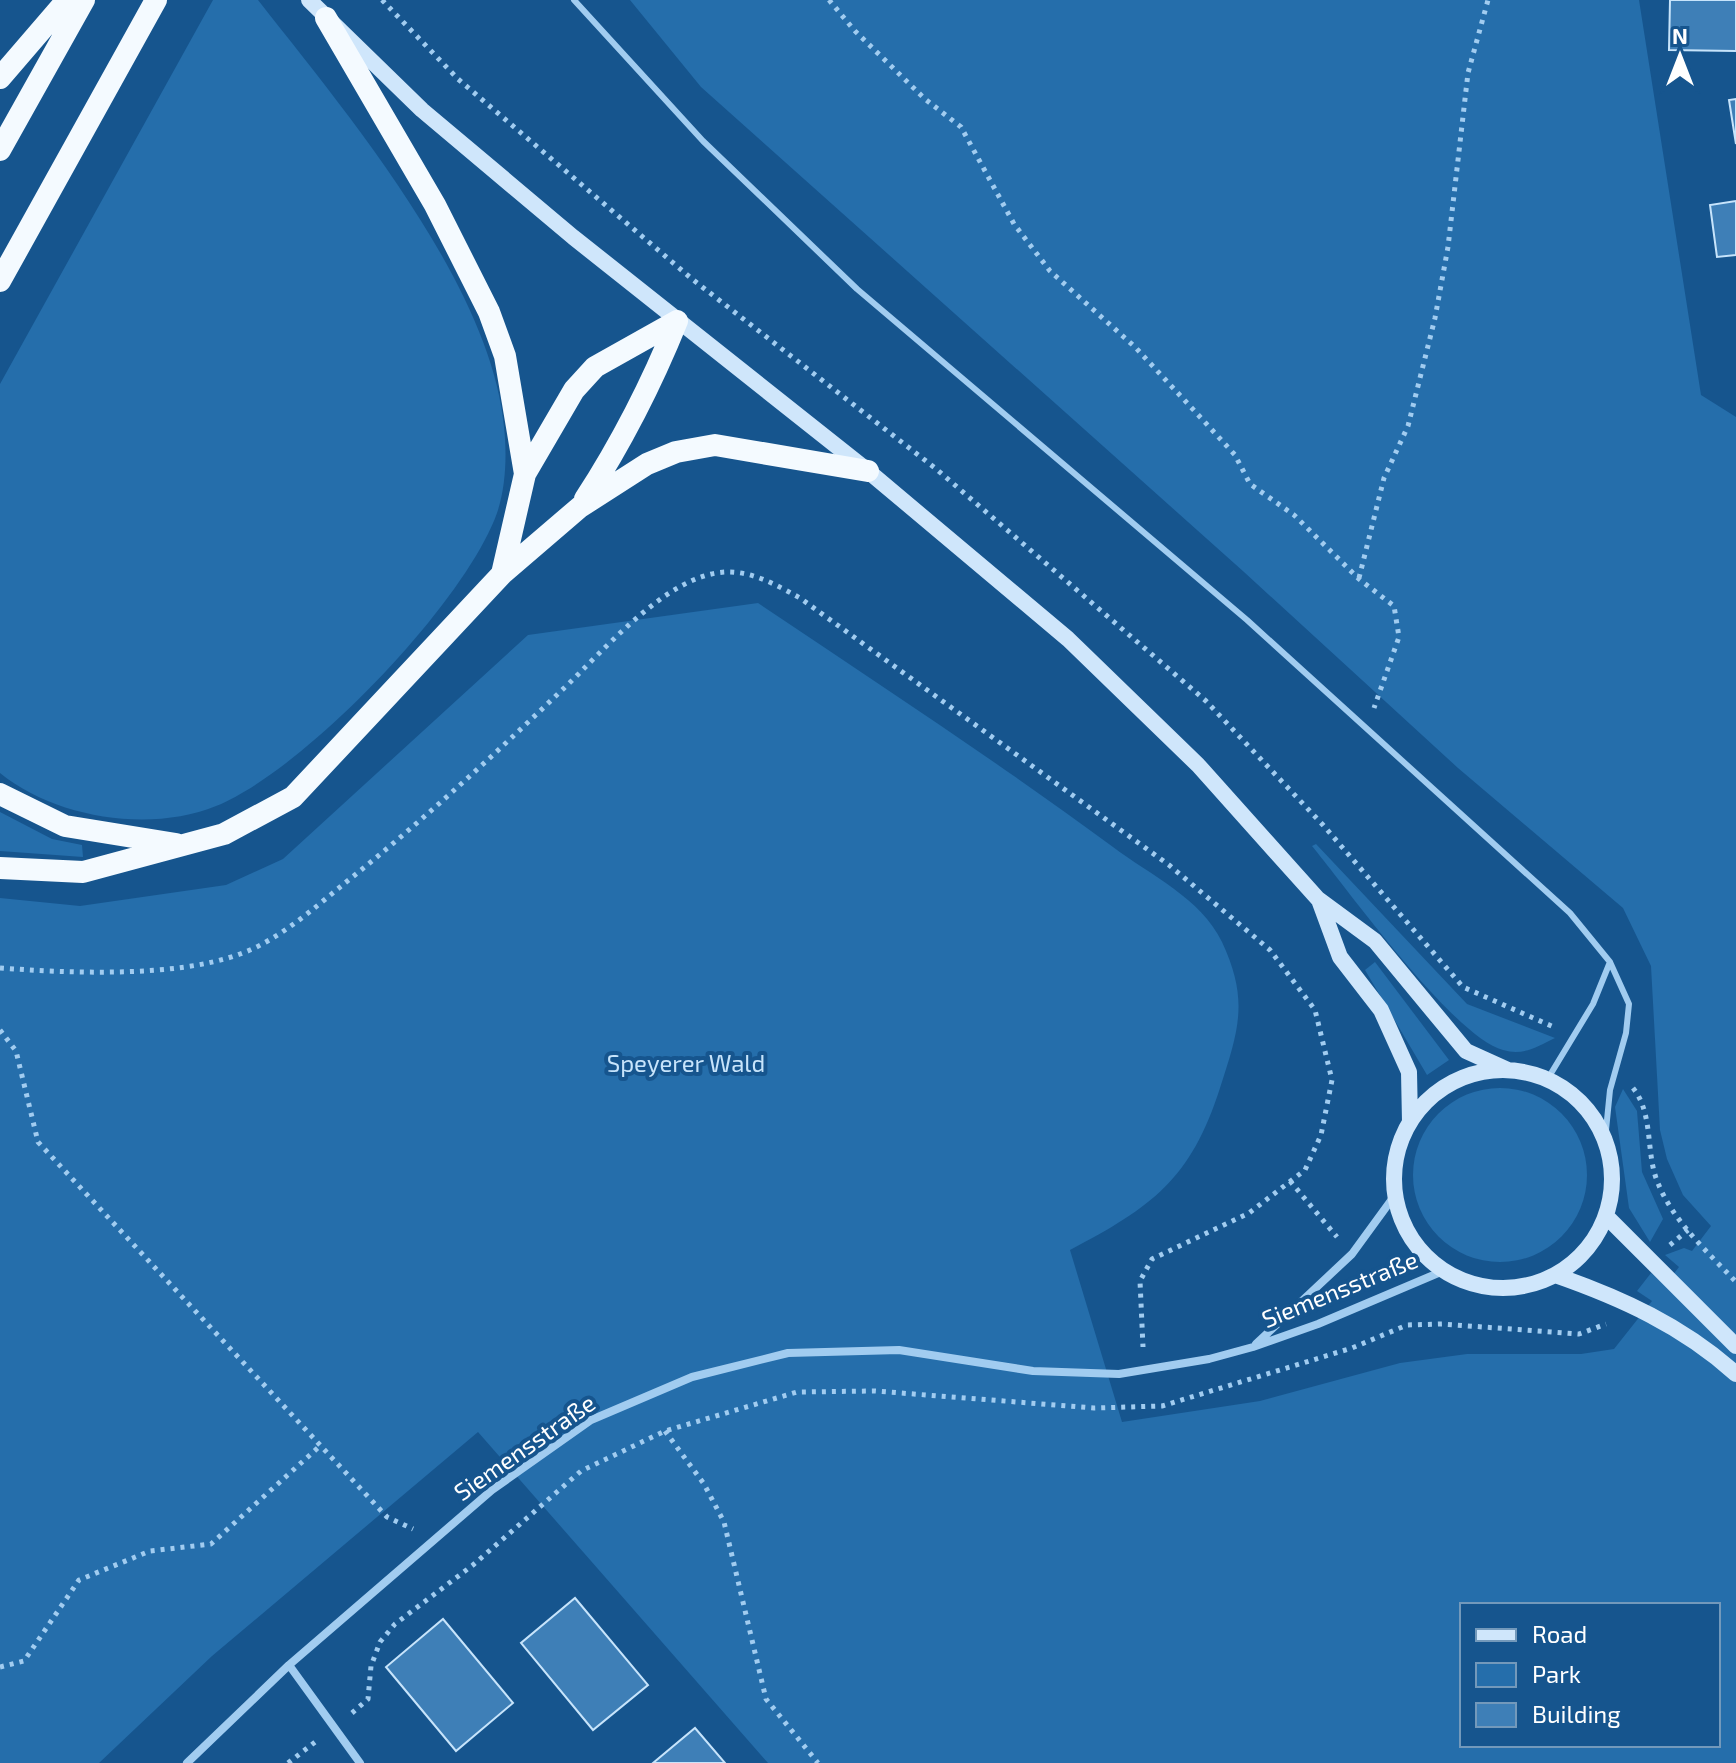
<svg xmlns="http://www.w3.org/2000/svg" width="1736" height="1763" viewBox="0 0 1736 1763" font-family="'Exo 2',sans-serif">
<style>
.green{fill:#256eab;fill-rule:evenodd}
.building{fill:#3e7fb7;stroke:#c7e4fb;stroke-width:2}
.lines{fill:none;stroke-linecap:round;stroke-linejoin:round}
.path{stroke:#a1ccf0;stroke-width:5;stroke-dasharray:4 6;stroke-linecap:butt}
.service{stroke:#a1ccf0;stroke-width:6}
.minor{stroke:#a1ccf0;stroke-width:8}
.secondary{stroke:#cfe6fb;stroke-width:16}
.trunk{stroke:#f4faff;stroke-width:22}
.labels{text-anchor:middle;stroke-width:8;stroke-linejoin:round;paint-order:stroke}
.park-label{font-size:24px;fill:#c7e4fb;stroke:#16558e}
.street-label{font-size:24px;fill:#fff;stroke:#16558e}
</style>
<rect width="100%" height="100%" fill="#16558e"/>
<path class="green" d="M213 0H258C345 111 491 284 504 427 507 454 506 487 497 513 465 603 305 770 216 806 150 833 55 818 0 773V384Z
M630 0H1639L1701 395 1736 417V1763H768L478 1432 212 1656 99 1763H0V898L80 906 226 885 283 859 528 635 758 603C877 683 998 762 1113 847 1150 875 1201 898 1222 942 1249 1000 1239 1029 1220 1088 1191 1179 1152 1207 1070 1250L1122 1422 1260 1401 1400 1363 1467 1354H1581L1614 1349 1652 1301 1637 1291 1651 1273 1665 1285 1679 1267 1665 1255 1684 1248 1692 1251 1711 1226 1683 1195 1667 1159 1660 1130 1651 966 1623 908 1458 768 1244 572 701 87ZM1462 1605H1718V1745H1462Z
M0 812 52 839 82 845 83 857 0 851Z
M1316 844 1467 1004 1555 1038C1537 1047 1523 1056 1503 1050 1454 1037 1348 890 1312 846Z
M1375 962 1449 1060 1427 1075 1365 970Z
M1413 1175a87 87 0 1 1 174 0a87 87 0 1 1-174 0Z
M1623 1089 1637 1111 1642 1172 1663 1219 1650 1242 1629 1208 1615 1107Z"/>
<path class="building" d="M1670 0H1736V51L1669 50Z
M1736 99V144L1729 100Z
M1736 201V255L1717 257 1710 205Z
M575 1598 648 1685 593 1730 521 1643Z
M443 1619 513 1703 456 1751 386 1667Z
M695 1728 725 1763H653Z"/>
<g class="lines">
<path class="path" d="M382 0 458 79 692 279 935 468 1206 701 1323 825 1463 987 1556 1028
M829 0 855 31 925 99 961 127 1014 224 1050 271 1135 347 1202 419 1235 455 1250 484 1294 515 1359 579 1394 606 1399 637 1374 708
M1359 578 1384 478 1408 426 1435 318 1448 247 1468 73 1488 0
M0 968C69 973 175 978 240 954 279 940 314 908 345 883 421 822 492 757 562 690 603 652 667 574 726 572 753 571 778 586 800 598L1169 865 1270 950 1315 1010 1332 1080 1321 1135 1305 1170 1249 1213 1152 1259 1140 1281 1143 1347
M0 1030 16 1051 38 1142 387 1517 413 1529
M1633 1088C1653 1113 1646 1149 1656 1178 1671 1220 1707 1251 1736 1282
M1290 1181 1337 1237
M1670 1245 1688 1230
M665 1431 704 1484 724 1522 766 1699 818 1763
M0 1667 24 1661 79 1580 150 1551 211 1544 321 1445
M352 1713 368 1699 371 1666 380 1642 395 1624 473 1565 581 1471 665 1431 797 1392 875 1391 1094 1408 1162 1406 1352 1348 1407 1325 1442 1324 1579 1334 1606 1324
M288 1763 319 1739"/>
<path class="service" d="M574 0 703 141 857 289 1247 620 1570 913 1610 962 1629 1004 1626 1033 1610 1090 1605 1140
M1547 1080 1593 1004 1610 962"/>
<path class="minor" d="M1256 1344 1352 1254 1395 1195
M289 1665 360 1763
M187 1763 289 1665 492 1490 591 1420 692 1377 788 1353 899 1350 1033 1371 1119 1374 1209 1359 1253 1347 1318 1324 1443 1271"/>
<path class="secondary" d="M309 0 422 110 573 237 868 471 1068 639 1198 765 1318 899 1375 941 1466 1051 1508 1070
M1319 900 1340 957 1381 1010 1409 1072 1410 1122
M1394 1179a109 109 0 1 1 218 0a109 109 0 1 1-218 0Z
M1606 1216 1736 1346
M1555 1275C1621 1298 1683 1326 1736 1374"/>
<path class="trunk" d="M326 18 435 205 489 312 505 356 525 474 502 574
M0 78 67 0
M0 150 84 0
M0 281 156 0
M525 474 574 390 595 367 677 321
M585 499C622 442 652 383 677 321
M0 794 65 826 176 844
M0 868 83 872 224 834 293 797 502 574 580 507 647 464 676 452 715 445 868 471"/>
</g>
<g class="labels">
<g class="park-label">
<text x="686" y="1072">Speyerer Wald</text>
</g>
<g class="street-label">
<text transform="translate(1340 1290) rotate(-22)" y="8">Siemensstraße</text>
<text transform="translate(525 1448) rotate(-35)" y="8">Siemensstraße</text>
</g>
</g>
<rect x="1460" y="1603" width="260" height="144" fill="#16558e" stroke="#7399bb" stroke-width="2"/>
<rect x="1476" y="1629" width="40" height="12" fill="#cfe6fb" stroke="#7399bb" stroke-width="2"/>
<text x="1532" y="1643" font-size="24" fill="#ffffff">Road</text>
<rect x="1476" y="1663" width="40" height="24" fill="#256eab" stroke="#7399bb" stroke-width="2"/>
<text x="1532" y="1683" font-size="24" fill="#ffffff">Park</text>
<rect x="1476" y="1703" width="40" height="24" fill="#3e7fb7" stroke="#7399bb" stroke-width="2"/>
<text x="1532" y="1723" font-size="24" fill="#ffffff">Building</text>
<g transform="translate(1680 56)" stroke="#16558e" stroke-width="6" paint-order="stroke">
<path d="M0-6L14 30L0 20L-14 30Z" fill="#ffffff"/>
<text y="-12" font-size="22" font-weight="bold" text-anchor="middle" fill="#ffffff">N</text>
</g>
</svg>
